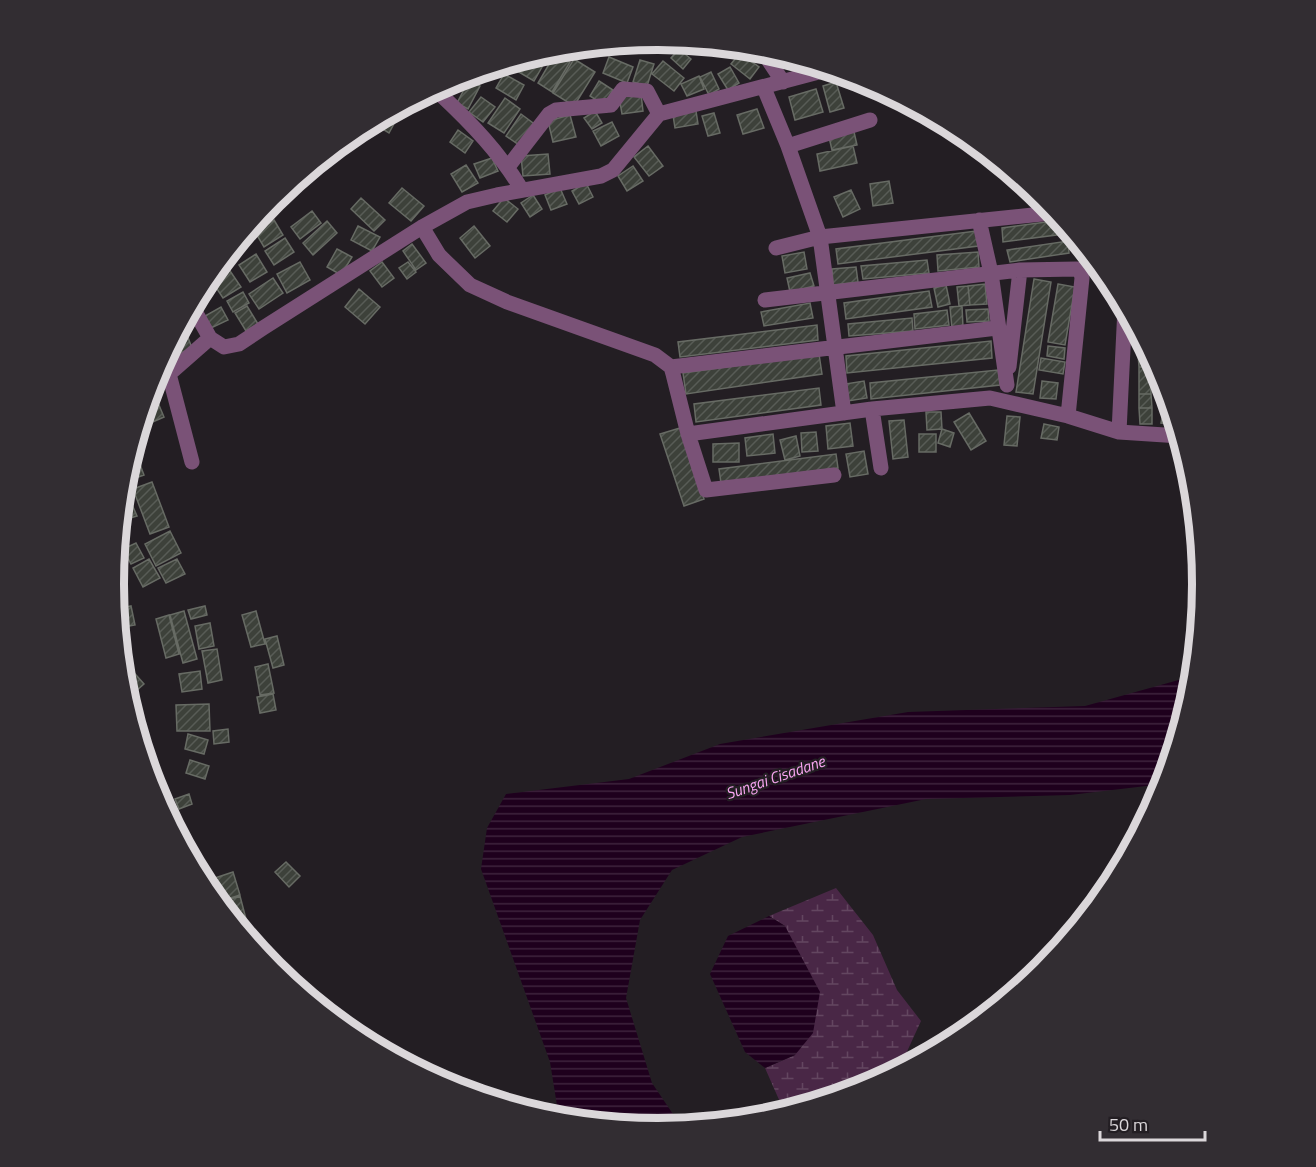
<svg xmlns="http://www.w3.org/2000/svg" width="1316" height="1167" viewBox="0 0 1316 1167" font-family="'Titillium Web',sans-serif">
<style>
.wetland{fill:url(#wetland-marsh)}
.water{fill:url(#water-rules)}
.building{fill:url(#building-hatch);stroke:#676b64;stroke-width:1.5}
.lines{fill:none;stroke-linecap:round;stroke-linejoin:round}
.minor{stroke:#7a5277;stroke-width:15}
.labels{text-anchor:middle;stroke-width:4.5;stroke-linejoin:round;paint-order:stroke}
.water-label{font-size:16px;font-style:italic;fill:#f8a5f1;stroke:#231e23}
.rim{fill:none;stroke:#dbd7da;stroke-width:8}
</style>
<defs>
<pattern id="wetland-marsh" width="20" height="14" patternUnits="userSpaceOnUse" patternTransform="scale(1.5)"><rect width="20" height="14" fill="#492746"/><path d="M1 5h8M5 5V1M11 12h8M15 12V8" fill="none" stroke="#634660"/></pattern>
<pattern id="water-rules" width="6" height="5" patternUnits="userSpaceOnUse" patternTransform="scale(1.5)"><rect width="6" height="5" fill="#1e001d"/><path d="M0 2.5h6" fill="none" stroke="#3e243d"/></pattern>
<pattern id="building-hatch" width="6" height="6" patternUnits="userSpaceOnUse" patternTransform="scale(1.5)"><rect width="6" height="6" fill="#3d413a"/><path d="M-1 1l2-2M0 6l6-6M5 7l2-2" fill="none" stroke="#585c56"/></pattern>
</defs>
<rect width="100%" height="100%" fill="#231e23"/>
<path class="wetland" d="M836 888 873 935 897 990 921 1021 899 1069 866 1087 784 1111 765 1068 795 1055 785 926 769 916Z"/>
<path class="water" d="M1193 676 1192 690 1163 784 1070 795 926 799 742 837 672 870 640 920 626 998 652 1083 681 1126 658 1128 559 1118 550 1062 481 869 487 828 506 794 629 779 720 744 908 712 1085 706Z
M769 916 785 926 820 992 813 1033 795 1055 765 1068 745 1052 710 974 728 936Z"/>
<path class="building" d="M743 47 752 48 760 54 753 63 739 52Z
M679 49 691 59 683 69 671 58Z
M740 53 759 67 750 79 731 64Z
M536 54 546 60 534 81 517 71 525 58Z
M555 54 570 62 552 92 538 83Z
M609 57 633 67 627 83 603 73Z
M519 59 511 72 499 65Z
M574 59 595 72 574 106 553 93Z
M640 60 654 64 647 86 633 82Z
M663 61 684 78 674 91 652 74Z
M730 67 739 83 728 90 718 74Z
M711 72 719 89 709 95 700 77Z
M504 74 524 85 516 100 496 88Z
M699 76 704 89 687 96 681 84Z
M462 77 464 80 446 92 442 85Z
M469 80 480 86 468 109 457 103Z
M599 81 613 90 604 105 590 96Z
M836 82 844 108 830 112 823 86Z
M816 89 823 112 795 120 789 97Z
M641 94 643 111 622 114 619 97Z
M481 97 495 107 483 122 469 112Z
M505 98 520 109 504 133 488 123Z
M757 109 764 128 743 134 737 115Z
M595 111 602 123 592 129 584 118Z
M696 111 698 124 675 128 673 115Z
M714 113 720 133 708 136 702 116Z
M386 114 396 120 389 133 371 122Z
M521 114 537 126 522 147 506 136Z
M570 115 576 137 553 142 548 121Z
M612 122 619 136 601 146 593 131Z
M458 130 473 141 465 153 450 142Z
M854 132 857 145 832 150 829 137Z
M648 146 663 166 649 176 634 157Z
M853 146 857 163 820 171 817 154Z
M548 154 550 174 523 176 521 156Z
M492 158 498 171 480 178 474 164Z
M466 165 478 183 462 192 451 174Z
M633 166 643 181 627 191 618 176Z
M889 181 893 203 873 206 870 184Z
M586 183 593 197 579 204 572 191Z
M402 188 424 206 411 221 389 203Z
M560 188 567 204 551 210 545 195Z
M851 190 860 209 843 217 834 197Z
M533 195 542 209 530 217 521 203Z
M361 198 385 220 374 231 351 209Z
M504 198 518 209 507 222 493 211Z
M270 202 276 208 253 229 251 226Z
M312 211 321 223 300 239 291 227Z
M274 220 283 235 264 247 255 232Z
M1061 220 1064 234 1003 242 1002 228Z
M327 221 337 233 313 255 303 243Z
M358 226 380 237 372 251 351 240Z
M474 226 490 246 475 258 460 238Z
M976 231 978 246 838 264 836 249Z
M245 233 252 239 232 263 225 258Z
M285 238 294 252 274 265 265 251Z
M1068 241 1069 253 1010 262 1007 250Z
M412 244 426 263 416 270 403 251Z
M337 249 352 257 341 275 327 267Z
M804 252 807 269 785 273 782 256Z
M978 252 979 267 938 271 937 255Z
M256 254 267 272 250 282 239 265Z
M927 260 929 273 863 279 861 266Z
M300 262 310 280 287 293 277 274Z
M382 262 394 278 382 287 370 271Z
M408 262 416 272 407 279 399 268Z
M226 265 241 287 223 298 209 277Z
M856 267 858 282 833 285 832 269Z
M810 273 814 286 790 292 787 278Z
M273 278 283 293 259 309 249 294Z
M1034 279 1051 282 1033 394 1016 392Z
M985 284 987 304 970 305 968 286Z
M1058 284 1075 287 1065 345 1048 342Z
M946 285 950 304 938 307 934 288Z
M968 286 970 305 959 306 957 287Z
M359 289 380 307 365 324 345 307Z
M929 291 932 307 846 319 844 303Z
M243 292 249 303 233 312 227 301Z
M810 303 813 318 764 326 761 312Z
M247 306 258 324 246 331 235 313Z
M962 306 963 327 952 328 950 307Z
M221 307 228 320 211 328 205 316Z
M988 309 989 321 967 322 966 310Z
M947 310 949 325 915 329 914 314Z
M912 318 913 331 849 336 848 324Z
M817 325 818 340 680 357 678 342Z
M187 335 192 348 174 356 170 346 174 340Z
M991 341 992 358 847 373 846 356Z
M1048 346 1065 348 1064 359 1047 356Z
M1138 353H1149L1151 367H1139Z
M819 354 822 374 686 394 683 373Z
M1041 358 1065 362 1063 374 1039 370Z
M1139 367H1151V394H1139Z
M998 370 1000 385 871 399 870 383Z
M864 381 867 398 848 401 845 384Z
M1042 381 1058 383 1056 399 1040 398Z
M819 388 821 405 696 422 694 404Z
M1162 390H1166L1172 411H1162Z
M1139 394H1151L1152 408H1139Z
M156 398 164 417 139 428 147 402Z
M1139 408H1152V424H1140Z
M926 412H941L942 429 927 430Z
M969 413 986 441 971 450 954 422Z
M1163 413 1173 414 1176 425 1161 423Z
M1007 416 1020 417 1017 446 1004 445Z
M904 420 908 457 893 459 889 421Z
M850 423 853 446 828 449 826 426Z
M1044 424 1059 427 1057 440 1041 438Z
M680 428 704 499 684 506 660 434Z
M942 429 954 433 950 447 938 443Z
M816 432 818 451 802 452 801 433Z
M773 434 775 453 747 456 745 438Z
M919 434H936V452H919Z
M796 436 800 456 785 460 780 440Z
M739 443V462H713V444Z
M864 451 868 474 850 477 846 454Z
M836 454 838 468 721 483 719 469Z
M139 462 144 475 124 482 127 467Z
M152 482 169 527 150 534 133 489Z
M127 493 137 516 127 519 121 506 122 495Z
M170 531 181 553 156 566 145 544Z
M136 543 144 558 131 564 123 549Z
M149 559 160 578 143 587 133 568Z
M177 559 185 574 166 583 158 568Z
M131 606 135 625 118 628 116 609Z
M205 606 207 615 191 619 188 610Z
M184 611 197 659 183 663 170 615Z
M256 611 265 644 251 647 242 615Z
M169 615 179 654 166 658 156 619Z
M210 623 214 646 199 649 195 626Z
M277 636 284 665 273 668 265 639Z
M217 649 222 680 208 683 202 651Z
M121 658 144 684 127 699 124 689Z
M268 664 274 693 260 695 255 667Z
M200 671 202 689 182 692 179 674Z
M273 694 276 710 260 713 257 697Z
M209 704 210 731H177L176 705Z
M228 729 229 742 214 744 213 731Z
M188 734 208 740 204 754 185 749Z
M190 760 209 766 205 779 186 773Z
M189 794 192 804 179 809 175 799Z
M286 862 300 876 289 887 275 872Z
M233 872 240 895 218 902 203 882Z
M240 896 246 919 235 922 219 903Z"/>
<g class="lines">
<path class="minor" d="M761 49 783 82
M764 88 788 146 820 237 844 413
M440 94C471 123 500 153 522 190
M788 146 870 120
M508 167 549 114 556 110 611 105 623 89 647 91 659 114
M979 220 991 273 1007 385
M422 227 439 255 470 285 507 302 655 355 671 367 673 374 688 434 706 490 834 475
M776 248 820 237 1042 214 1052 209
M765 300 1020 270 1077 269 1081 273 1082 278 1068 416
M192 306 210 338 224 347 239 344 263 328 422 227 467 202 497 195 601 176 613 170 659 114 830 69
M671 367 997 328
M1009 367 1020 270
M169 374 210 338
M152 387 169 374 192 462
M872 409 881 468
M1119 432 1125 307
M688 434 872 409 990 398 1068 416 1119 432 1180 436"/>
</g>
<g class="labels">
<g class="water-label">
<text transform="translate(775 777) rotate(-19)" y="6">Sungai Cisadane</text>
</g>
</g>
<path d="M0 0H1316V1167H0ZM124 584a534 534 0 1 1 1068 0a534 534 0 1 1-1068 0Z" fill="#322d32" fill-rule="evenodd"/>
<path class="rim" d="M124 584a534 534 0 1 1 1068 0a534 534 0 1 1-1068 0Z"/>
<path d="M1100 1131v9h105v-9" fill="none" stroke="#dbd7da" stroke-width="3"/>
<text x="1109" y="1131" font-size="18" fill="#dbd7da" stroke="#231e23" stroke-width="4.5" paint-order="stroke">50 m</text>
</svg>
